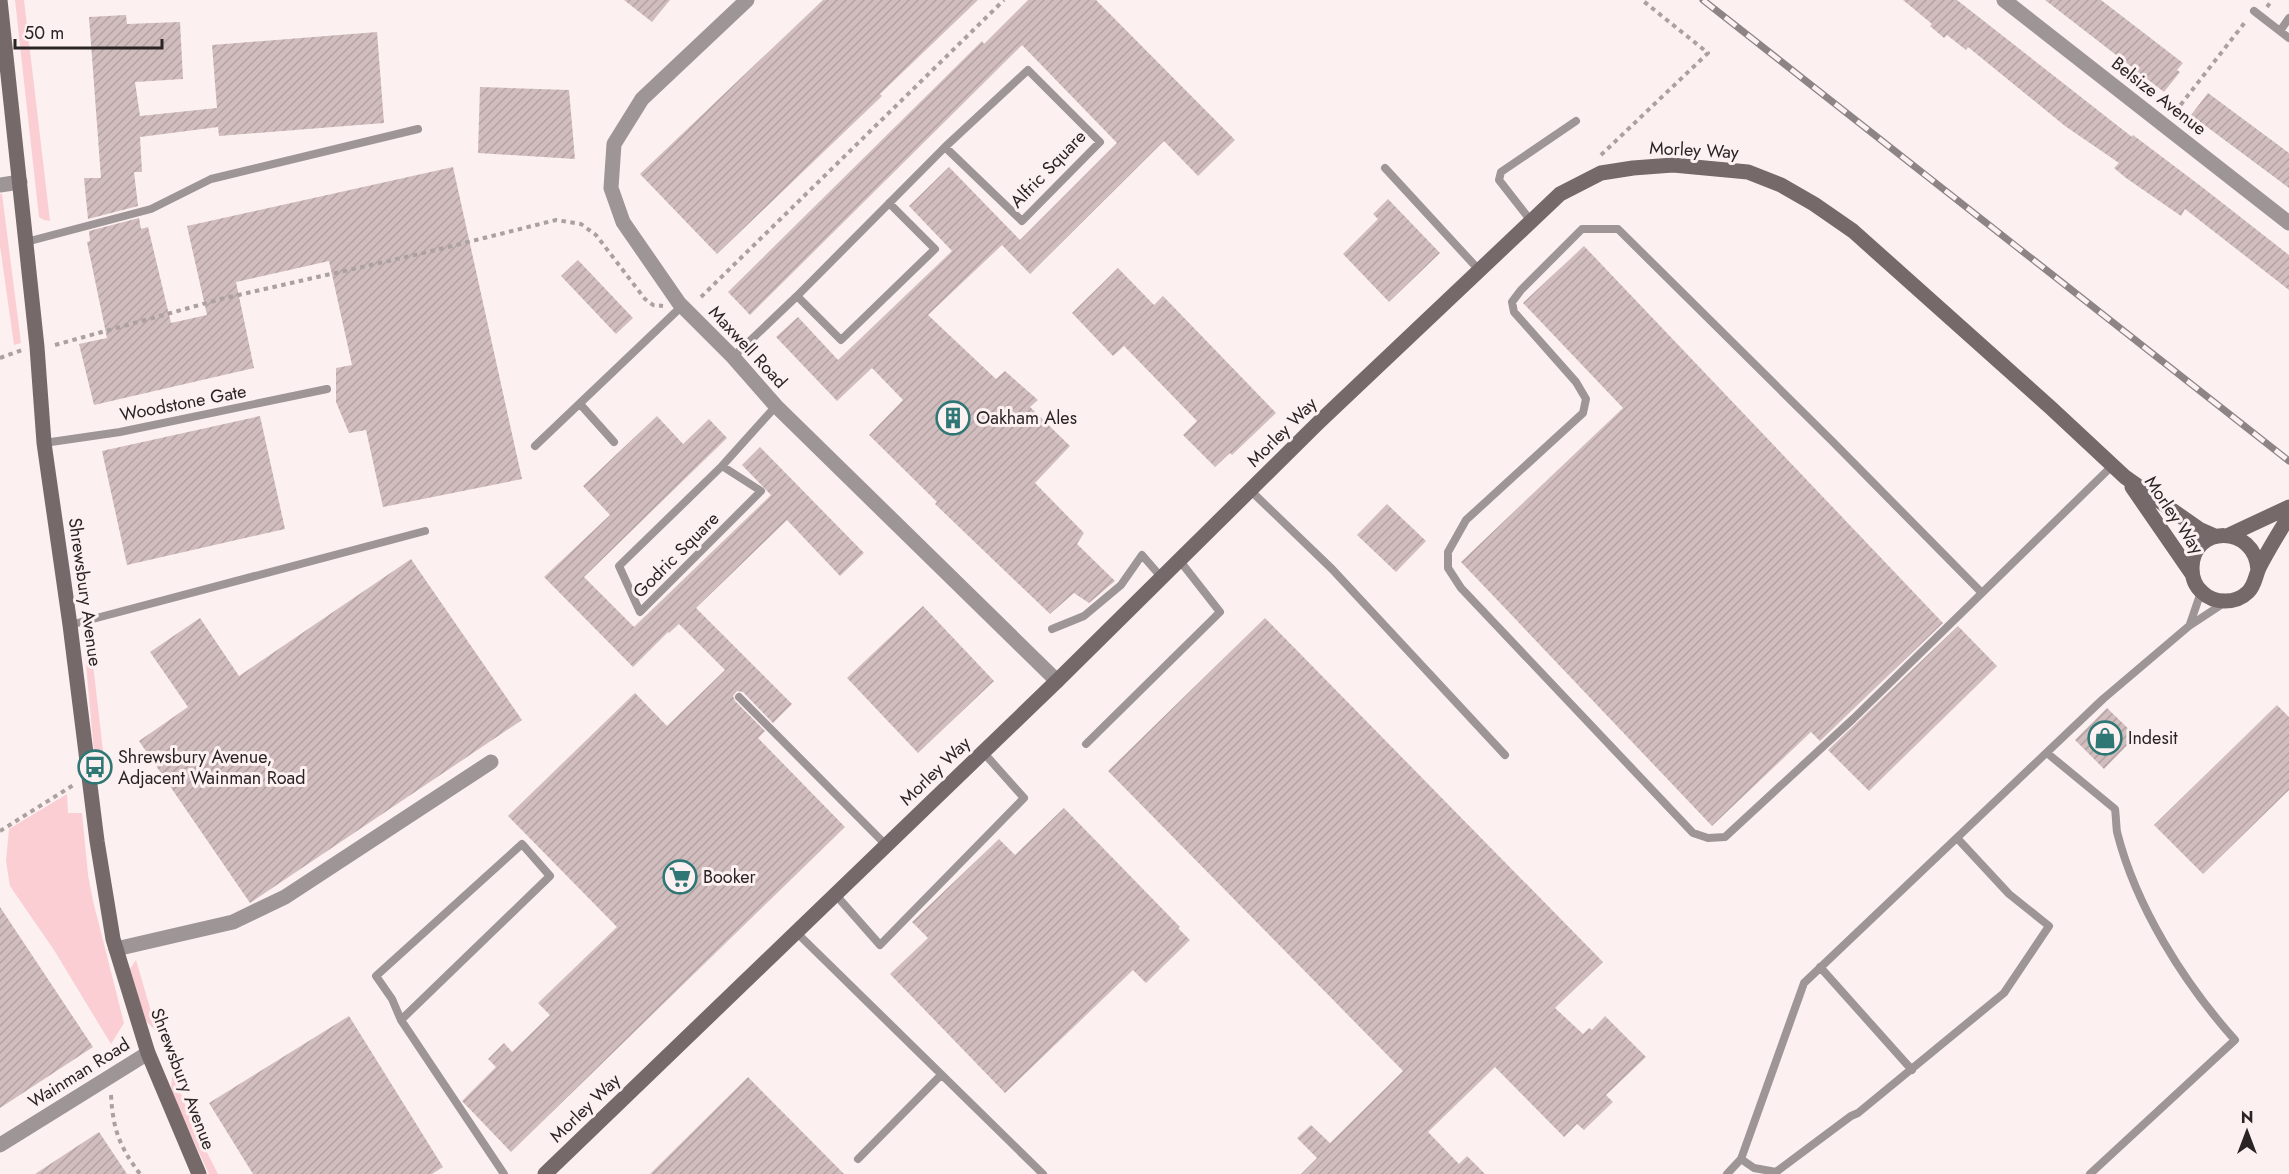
<svg xmlns="http://www.w3.org/2000/svg" width="2289" height="1174" viewBox="0 0 2289 1174" font-family="Jost,sans-serif">
<style>
.grass{fill:#faced2}
.building{fill:url(#building-hatch)}
.lines{fill:none;stroke-linecap:round;stroke-linejoin:round}
.path{stroke:#aba1a1;stroke-width:4;stroke-dasharray:4.5 4.5;stroke-linecap:butt}
.lane{stroke:#9e9596;stroke-width:8}
.street{stroke:#9e9596;stroke-width:15}
.secondary{stroke:#75696a;stroke-width:15}
.rail-casing{stroke:#8d8485;stroke-width:7}
.rail{stroke:#fcf0f1;stroke-width:4.5;stroke-dasharray:14;stroke-linecap:butt}
.labels{text-anchor:middle;stroke-width:6;stroke-linejoin:round;paint-order:stroke}
.street-label{font-size:18px;fill:#2b2424;stroke:#fcf0f1}
.poi-label{font-size:18px;fill:#2b2424;stroke:#fcf0f1;text-anchor:start}
</style>
<defs>
<pattern id="building-hatch" width="6" height="6" patternUnits="userSpaceOnUse" patternTransform="scale(1.5)"><rect width="6" height="6" fill="#d1bdbe"/><path d="M-1 1l2-2M0 6l6-6M5 7l2-2" fill="none" stroke="#b4a2a3"/></pattern>
</defs>
<rect width="100%" height="100%" fill="#fcf0f1"/>
<path class="grass" d="M15 0H24L50 221 44 220 39 217Z
M0 194H2L21 343 14 345 0 246Z
M90 638 103 751 94 752 84 642Z
M67 794 68 813H82L88 875 93 901 124 1023 111 1044 54 950 10 886 6 861 9 829Z
M136 960 157 1032 145 1020 130 969Z
M172 1076 176 1081 194 1127 218 1174H209L171 1092Z"/>
<path class="building" d="M624 0H670L652 22Z
M823 0H978L880 94 882 96 717 254 640 174Z
M1028 0H1096L1235 140 1198 176 1164 141 1030 274 1002 245 928 315 996 379 1005 371 1038 400 1030 407 1070 446 1035 483 1084 533 1077 544 1115 581 1089 603 1074 593 1050 614 935 504 937 502 869 435 903 400 872 368 837 401 776 337 798 317 838 360 952 251 909 206 949 167 1020 240 1117 143 1022 45 750 315 728 292 982 41 984 44Z
M1903 0H1957L2132 137 2133 135 2202 187 2289 255V290L2185 209 2181 216 2126 178 2114 168 2119 163 2065 126 1968 47 1966 50 1947 35 1944 38 1930 26 1932 24Z
M2045 0H2101L2183 63 2177 70 2180 72 2164 92Z
M126 15 127 24 180 22 183 79 135 82 140 116 217 108 212 45 377 32 384 123 219 136 218 127 140 137 142 172H134L138 206 88 219 84 178H101L89 17Z
M480 87 569 90 575 159 478 153Z
M2208 93 2289 153V188L2191 115Z
M453 167 522 479 383 507 366 430 349 433 336 402V368L352 365 329 261 236 282 254 368 94 405 79 344 107 338 87 242 90 241 89 231 139 218 141 229 148 227 171 323 207 315 187 226Z
M1388 199 1440 253 1389 302 1343 254 1378 219 1373 214Z
M1584 246 1943 623 1820 741 1811 732 1712 826 1461 562 1623 408 1523 303Z
M578 260 633 318 616 334 561 276Z
M1118 268 1154 305 1163 296 1276 413 1232 455 1230 453 1215 467 1183 435 1197 421 1124 346 1113 356 1072 313Z
M260 416 285 529 127 565 102 451Z
M657 416 683 444 709 419 727 438 584 577 634 627 771 495 742 465 760 447 864 553 840 576 787 520 696 608 792 704 773 723 743 692 737 691 733 696 735 701 765 731 758 738 845 827 511 1152 462 1101 496 1067 488 1059 504 1043 512 1052 550 1015 538 1003 617 927 508 816 635 693 667 726 725 670 679 624 669 633 668 632 633 667 544 577 610 515 583 486Z
M1387 504 1426 541 1396 572 1357 535Z
M411 559 522 720 250 903 139 741 188 707 150 652 200 618 239 676Z
M923 606 994 681 918 753 847 678Z
M1265 618 1603 962 1555 1008 1583 1034 1589 1028 1592 1030 1605 1016 1646 1057 1606 1095 1613 1102 1584 1130 1577 1124 1564 1137 1495 1067 1428 1132 1459 1164 1467 1156 1485 1174H1301L1317 1158 1297 1138 1311 1125 1330 1143 1403 1071 1108 771Z
M1958 626 1997 666 1869 791 1828 750Z
M2277 705 2289 717V790L2203 874 2154 825Z
M2107 708 2136 736 2104 769 2075 740Z
M1064 808 1180 927 1178 928 1190 940 1146 983 1133 970 1005 1093 890 974 928 938 912 922 999 839 1015 855Z
M0 907 93 1047 0 1108Z
M349 1016 443 1167 432 1174H253L209 1103Z
M748 1077 844 1174H650Z
M99 1132 127 1174H35Z"/>
<g class="lines">
<path class="path" d="M2267 7 2272 0
M2175 112 2246 21
M1601 155 1708 53 1642 0
M701 297 1004 0
M55 345 221 299 432 251 556 220 581 224 596 235 645 299 653 305 663 306
M0 358 22 350
M0 831 75 784
M111 1095C113 1129 119 1146 140 1174"/>
<path class="lane" d="M2254 11 2289 38
M2280 31 2289 18
M1028 70 1100 142 1022 221 945 147Z
M1385 168 1479 270
M889 203 935 249 841 340 797 296 945 147
M1531 221 1499 180 1501 172 1576 121
M26 242 151 209 211 179 418 129
M733 357 797 296
M580 404 614 442
M44 443 120 432 327 389
M535 446 682 306
M722 466 761 491 640 612 619 566Z
M722 466 776 406
M1251 491 1332 569 1505 755
M1982 593 1833 442 1618 229H1582L1521 290 1512 302 1514 312 1576 382 1586 399 1583 413 1466 520 1448 552V568L1461 588 1693 833 1708 838 1725 837 1853 719 2113 465
M2190 624 2201 592
M70 625 425 531
M1052 629 1084 616 1121 585 1142 555 1162 578
M739 697 886 845
M1086 744 1220 612 1180 561
M2047 753 2115 809C2116 816 2116 824 2117 832 2136 907 2184 983 2235 1040L2090 1174
M1957 838 2009 894 2049 926 2004 993 1858 1113 1851 1116 1776 1172 1754 1168 1741 1159 1804 983 2103 699 2189 626 2224 603
M522 844 550 876 401 1020 392 999 376 976Z
M835 894 880 945 1024 798 983 752
M796 932 1043 1174
M1820 967 1912 1070
M401 1020 504 1174
M858 1159 941 1075
M1727 1174 1741 1159"/>
<path class="street" d="M747 0 642 99 614 144 611 188 623 222 679 303 733 357 776 406 1057 681
M2004 0 2289 223
M0 185 20 182
M116 949 233 922 285 897 491 762
M0 1145 148 1053"/>
<path class="secondary" d="M0 0 37 347 44 443 70 625 97 841 113 939 148 1053 199 1174
M2132 487 2192 574
M2229 535 2289 507
M2258 570C2255 524 2192 525 2192 568 2192 577 2195 586 2202 592 2214 604 2236 604 2248 592 2255 585 2255 577 2259 568 2268 550 2279 533 2289 516
M545 1174 1057 681 1318 423 1560 194 1601 173 1633 168 1673 165 1748 172 1781 185 1814 204 1853 231 2051 408 2125 477 2199 529 2215 536"/>
<defs>
<path id="rail" d="M1703 0 2289 461"/>
</defs>
<use href="#rail" class="rail-casing"/>
<use href="#rail" class="rail"/>
</g>
<defs>
<symbol id="building-ring" viewBox="-11 -11 22 22"><circle r="9.5" fill="#fcf0f1" stroke="#2e7774" stroke-width="1.5"/><path d="M-4-6H4V6H1V3H-1V6H-4ZM-2.5-4.3h1.7v1.8h-1.7ZM.8-4.3h1.7v1.8H.8ZM-2.5-1h1.7V.8h-1.7ZM.8-1h1.7V.8H.8Z" fill="#2e7774"/></symbol>
<symbol id="shop-ring" viewBox="-11 -11 22 22"><circle r="9.5" fill="#fcf0f1" stroke="#2e7774" stroke-width="1.5"/><path d="M-5-2.5h2.3a2.7 3.5 0 0 1 5.4 0H5L5.5 6h-11ZM-1.5-2.5h3a1.5 2.3 0 0 0-3 0Z" fill="#2e7774"/></symbol>
<symbol id="bus-ring" viewBox="-11 -11 22 22"><circle r="9.5" fill="#fcf0f1" stroke="#2e7774" stroke-width="1.5"/><path d="M-5-6H5V4H4V6H2V4H-2V6H-4V4H-5ZM-3.5-4V0h7V-4ZM-3.5 1.2v1.5H-2V1.2ZM2 1.2v1.5H3.5V1.2Z" fill="#2e7774"/></symbol>
<symbol id="supermarket-ring" viewBox="-11 -11 22 22"><circle r="9.5" fill="#fcf0f1" stroke="#2e7774" stroke-width="1.5"/><path d="M-6-5.5h2.5l.6 2H6L4.5 2H-2.5L-4.4-4H-6ZM-1.5 3.2a1.3 1.3 0 1 0 .1 0ZM3 3.2a1.3 1.3 0 1 0 .1 0Z" fill="#2e7774"/></symbol>
</defs>
<g fill-rule="evenodd">
<use href="#building-ring" x="934" y="399" width="38" height="38"/>
<use href="#shop-ring" x="2086" y="719" width="38" height="38"/>
<use href="#bus-ring" x="76" y="748" width="38" height="38"/>
<use href="#supermarket-ring" x="661" y="858" width="38" height="38"/>
</g>
<g class="labels">
<g class="street-label">
<text transform="translate(2159 96) rotate(38)" y="6">Belsize Avenue</text>
<text transform="translate(1694 150) rotate(3)" y="6">Morley Way</text>
<text transform="translate(1048 169) rotate(-46)" y="6">Alfric Square</text>
<text transform="translate(748 347) rotate(47)" y="6">Maxwell Road</text>
<text transform="translate(183 403) rotate(-11)" y="6">Woodstone Gate</text>
<text transform="translate(1282 432) rotate(-45)" y="6">Morley Way</text>
<text transform="translate(2174 515) rotate(56)" y="6">Morley Way</text>
<text transform="translate(676 555) rotate(-45)" y="6">Godric Square</text>
<text transform="translate(85 592) rotate(82)" y="6">Shrewsbury Avenue</text>
<text transform="translate(935 771) rotate(-44)" y="6">Morley Way</text>
<text transform="translate(79 1073) rotate(-32)" y="6">Wainman Road</text>
<text transform="translate(183 1079) rotate(69)" y="6">Shrewsbury Avenue</text>
<text transform="translate(585 1108) rotate(-44)" y="6">Morley Way</text>
</g>
<g class="poi-label">
<text x="976" y="424">Oakham Ales</text>
<text x="2128" y="744">Indesit</text>
<text x="118" y="763">Shrewsbury Avenue,<tspan x="118" dy="21">Adjacent Wainman Road</tspan></text>
<text x="703" y="883">Booker</text>
</g>
</g>
<g transform="translate(2247 1132)" stroke="#fcf0f1" stroke-width="4.5" paint-order="stroke">
<path d="M0-4.5L10 22L0 15L-10 22Z" fill="#2b2424"/>
<text y="-9" font-size="16" font-weight="bold" text-anchor="middle" fill="#2b2424">N</text>
</g>
<path d="M15 39v9h147v-9" fill="none" stroke="#2b2424" stroke-width="3"/>
<text x="24" y="39" font-size="18" fill="#2b2424" stroke="#fcf0f1" stroke-width="4.5" paint-order="stroke">50 m</text>
</svg>
